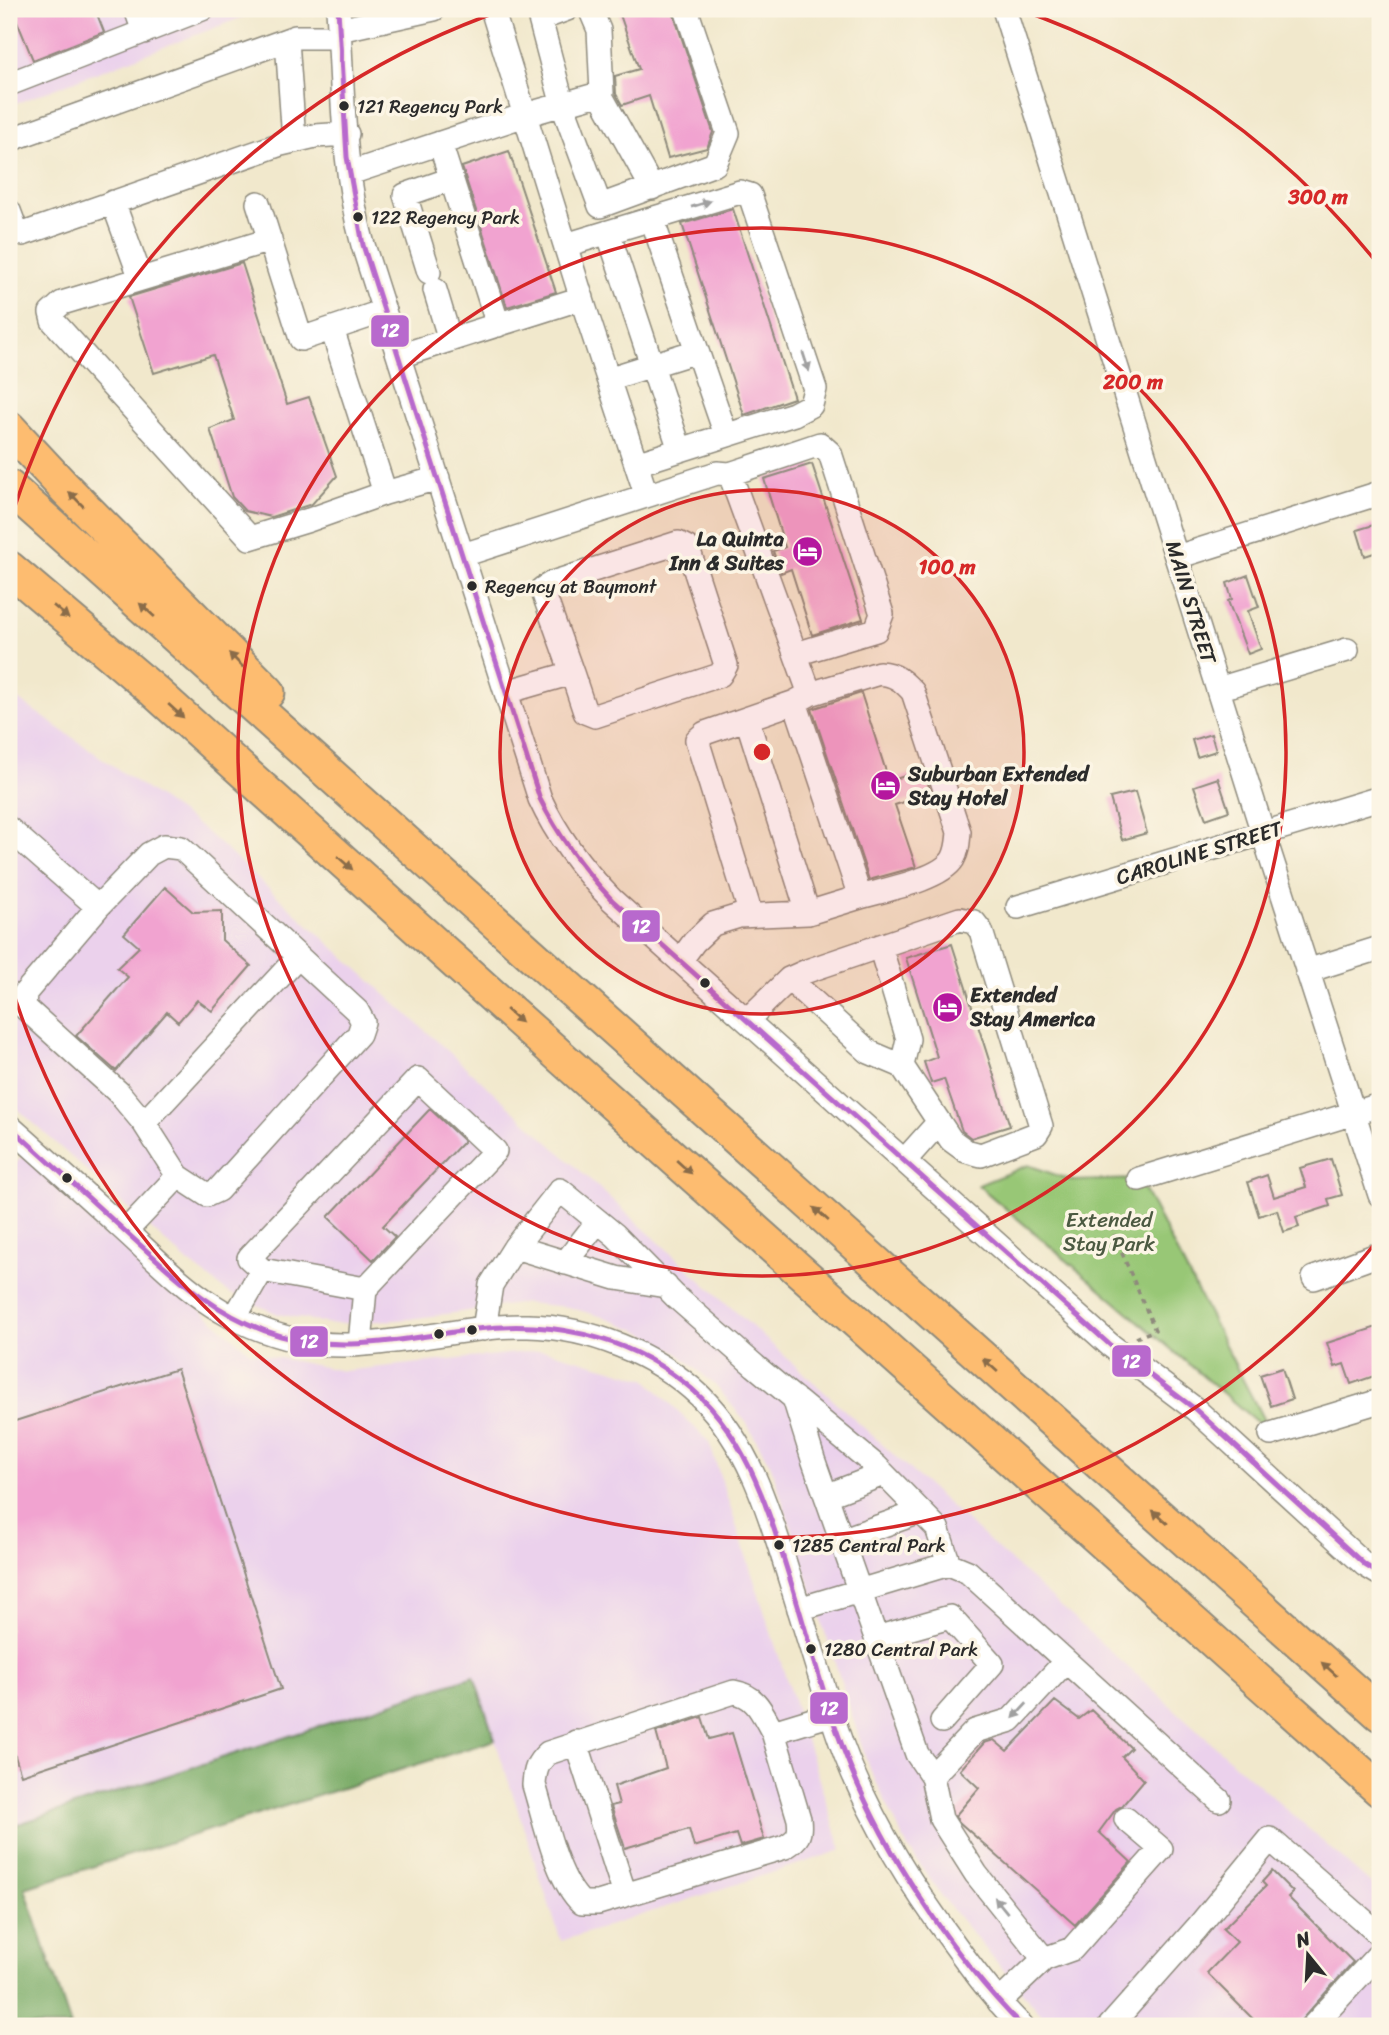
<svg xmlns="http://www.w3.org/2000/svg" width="1389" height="2035" viewBox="0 0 1389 2035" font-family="Sriracha,sans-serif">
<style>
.built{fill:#ebd1ec}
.green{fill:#98c776;stroke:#627950;stroke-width:2}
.forest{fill:#7aac67;stroke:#526c49;stroke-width:2}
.building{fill:#f1a3d0}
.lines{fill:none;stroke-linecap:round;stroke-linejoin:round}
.minor-casing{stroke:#8e8a7c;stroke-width:26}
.highway-casing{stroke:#8e8a7c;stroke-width:37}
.path{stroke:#8e8a7c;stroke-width:3.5;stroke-dasharray:5 5;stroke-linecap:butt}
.minor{stroke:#fff;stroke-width:23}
.highway{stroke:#fdbc70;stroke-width:33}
.bus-1-casing{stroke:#fcf5e5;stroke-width:10}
.bus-1{stroke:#b869cd;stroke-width:5}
.oneway{fill:#a0a0a0}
.oneway2{fill:#8a6c4a}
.ring{fill:none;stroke:#d62828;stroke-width:3.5}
.bus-dot{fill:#2b2b2b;stroke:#fcf5e5;stroke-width:2.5}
.labels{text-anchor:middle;stroke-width:7;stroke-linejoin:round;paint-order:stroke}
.bus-label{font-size:19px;fill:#2b2b2b;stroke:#fcf5e5;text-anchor:start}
.poi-label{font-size:21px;font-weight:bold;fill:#2b2b2b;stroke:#fcf5e5;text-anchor:start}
.street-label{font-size:21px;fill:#2b2b2b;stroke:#fcf5e5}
.park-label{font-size:21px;fill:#4c5a42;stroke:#fcf5e5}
.centre{fill:#d62828;stroke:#fcf5e5;stroke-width:3.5}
.ring-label{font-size:21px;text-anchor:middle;font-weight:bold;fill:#d62828;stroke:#fcf5e5;stroke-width:7;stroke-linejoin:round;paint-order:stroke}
.line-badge{stroke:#fcf5e5;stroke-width:2.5}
.badge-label{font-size:19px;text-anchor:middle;font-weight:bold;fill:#fff}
</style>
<rect width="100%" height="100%" fill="#fcf5e5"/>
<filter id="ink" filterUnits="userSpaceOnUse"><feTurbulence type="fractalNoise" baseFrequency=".0143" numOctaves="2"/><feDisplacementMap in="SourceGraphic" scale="14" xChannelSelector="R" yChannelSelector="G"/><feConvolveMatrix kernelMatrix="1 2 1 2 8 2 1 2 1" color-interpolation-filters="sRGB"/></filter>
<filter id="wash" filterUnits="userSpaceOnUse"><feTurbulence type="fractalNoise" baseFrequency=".00686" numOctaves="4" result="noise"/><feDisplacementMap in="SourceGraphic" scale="28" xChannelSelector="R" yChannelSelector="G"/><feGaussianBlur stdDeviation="1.57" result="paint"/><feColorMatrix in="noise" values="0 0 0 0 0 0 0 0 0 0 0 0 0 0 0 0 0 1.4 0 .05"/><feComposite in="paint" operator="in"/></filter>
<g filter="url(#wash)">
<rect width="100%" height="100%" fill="#f1e8cc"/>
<path class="built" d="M9 9H264L9 106Z
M9 693 203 829 1237 1766 1380 1892V2026H1051L946 1902 908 1848 868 1765 771 1466 746 1422 715 1385 679 1354 646 1334 610 1319 568 1307 525 1303 410 1319 331 1324 278 1314 229 1293 189 1263 9 1101Z
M23 1155 250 1352 343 1371 545 1350 646 1379 709 1442 842 1850 561 1941 474 1676 12 1826 9 1818V1171Z"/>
<path class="green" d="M1028 1165 1073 1181 1139 1179 1271 1434 978 1185Z"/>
<path class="forest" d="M474 1676 495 1740 25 1888 71 2026H9V1827Z"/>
<g id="blocks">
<path class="building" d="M12 9H95L104 32 33 60Z
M618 9H672L713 132 707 148 668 158 649 96 622 105 616 94 615 76 639 69Z
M509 151 556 292 507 307 462 167Z
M733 209 794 398 744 415 682 224Z
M242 263 287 404 309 397 337 476 312 504 271 517 245 511 232 497 210 429 234 420 213 355 154 373 129 297Z
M812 464 863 619 812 635 791 569 781 573 773 551 785 547 764 479Z
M1380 523V551L1365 556 1357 530Z
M1248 575 1259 607 1248 611 1261 649 1248 654 1228 601 1232 599 1227 583Z
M861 693 889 781 924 770 931 793 895 805 916 867 869 880 812 709Z
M1211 734 1216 751 1197 757 1192 740Z
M1218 778 1229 811 1206 819 1194 786Z
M1135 792 1147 833 1122 840 1110 798Z
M165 887 193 912 222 911V940L251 966 212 1011 197 1000 178 1022 167 1012 116 1071 76 1036 128 977 117 968 139 947 124 934Z
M952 944 1010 1126 971 1138 962 1131 944 1079 931 1083 924 1062 937 1057 906 958Z
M430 1109 464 1141 383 1226 395 1237 373 1260 328 1217Z
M1331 1159 1342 1195 1328 1199 1330 1206 1296 1217 1299 1227 1284 1232 1277 1210 1259 1216 1248 1182 1267 1175 1274 1197 1306 1187 1300 1168Z
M1380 1326V1374L1351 1384 1344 1364 1335 1367 1327 1343Z
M1282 1368 1292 1399 1271 1406 1260 1375Z
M177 1369 281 1689 21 1775 9 1737V1423Z
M1055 1701 1079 1719 1091 1710 1131 1748 1122 1757 1144 1780 1122 1806 1116 1809 1099 1832 1131 1862 1075 1925 959 1822 955 1816 979 1788 960 1770 984 1743 994 1740 1007 1751Z
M702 1717 709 1739 732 1733 764 1839 740 1846 736 1834 694 1847 689 1829 625 1848 611 1806 619 1804 614 1786 666 1768 656 1732Z
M1272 1871 1293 1892 1288 1897 1353 1962 1296 2026H1260L1207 1973 1237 1942 1223 1929 1266 1886 1262 1882Z"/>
</g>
</g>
<g filter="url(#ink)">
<use href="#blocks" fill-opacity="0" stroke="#8e8a7c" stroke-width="2"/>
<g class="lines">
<defs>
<path id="minor" d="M136 9 144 32
M338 9C343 87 342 169 363 245L540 799C558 838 582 869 612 900L1110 1345 1195 1409 1365 1565 1380 1574
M492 9 585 309 646 494
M567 9 540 19 563 106 600 206 715 164 728 133 686 9
M1004 9 1263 833 1380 1195
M339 30 434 9
M287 40 294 141
M9 84 202 9
M600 94 652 188
M9 140 295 37H340
M440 143 498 325
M350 173 525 115 602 93 599 30 590 9
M113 202 141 279
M258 203 301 339 384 311
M9 211 15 227 23 234 281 144 315 136 347 134
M652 219 697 351
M608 232 680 450
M270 240 62 303 51 313 53 321 250 538 309 520 385 493
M566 245 740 192 750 195 815 389 811 405 794 414 636 464
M429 272 405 195 451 179
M435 290 450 340
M332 329 385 493 438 478
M399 356 582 298
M608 379 697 351 726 435
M463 555 717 473 730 474 820 444 830 453 882 614 876 630 796 654
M1177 557 1380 493
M1218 689 1347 650
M506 692 572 673 542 589 552 583 678 543 688 548 726 665 720 675 595 716 585 712 572 673
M810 694 879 673C895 674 903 681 913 692L959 832C958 842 958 850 953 859 940 880 883 890 860 897
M747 719 808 913
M9 829 98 907 149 854 164 846 181 848 357 1011 363 1022 359 1034 218 1190 207 1195 178 1176 126 1231
M98 907 25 993 24 1007 118 1092 144 1123 178 1176
M1018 907 1380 798
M751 915 697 740 705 733 795 702
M880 946 908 1039 902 1066
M680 961 694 942 713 924 739 916 808 913 860 897 795 702 810 694 730 474
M1307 971 1380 948
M747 1020 789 979 807 971 960 919 974 922 981 931 1041 1126 1036 1134 981 1155 966 1151 951 1140 902 1066 869 1052 789 979
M144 1123 298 957
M9 1126C46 1159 84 1193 121 1227 150 1253 179 1284 212 1305 236 1321 268 1334 296 1340 338 1350 381 1343 423 1337 458 1332 494 1325 528 1326 589 1327 656 1354 700 1396 750 1445 769 1512 789 1576 805 1627 820 1677 836 1728 862 1807 906 1879 955 1945 976 1974 997 2002 1022 2026
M904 1161 939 1122
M1139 1179 1380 1105
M515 1247 616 1278 666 1286
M565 1263 598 1221
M1314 1278 1380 1254
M235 1317 262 1270 249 1258 418 1079 495 1151 365 1289 262 1270
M484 1329 491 1285 515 1247 560 1190 615 1235 675 1296 755 1366 876 1466 937 1528 949 1564
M360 1344 365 1289
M794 1398 813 1459 917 1754 932 1776 975 1731 1011 1720 1066 1661
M1271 1434 1380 1401
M826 1496 883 1474
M841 1540 920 1512
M799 1609 949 1564 968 1572 1219 1800
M876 1638 950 1617 992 1664 942 1721
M773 1732C762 1713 757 1696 734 1692L548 1753C537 1763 535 1770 534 1785 545 1820 556 1879 582 1903H598L785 1847C798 1839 801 1835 799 1819L773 1732 832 1714
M576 1742 625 1895
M932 1776 941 1819 976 1874 1044 1959
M999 2002 1044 1959 1072 1949 1161 1849 1126 1819
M1110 2026 1197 1928 1270 1839 1380 1935
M1313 2026 1380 1953"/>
<path id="highway" d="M9 428 65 488 268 692
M9 487 1380 1714
M9 568 154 691 486 990 1380 1790"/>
</defs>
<use href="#minor" class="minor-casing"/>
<use href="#highway" class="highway-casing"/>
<path class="path" d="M1106 1216 1155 1330 1136 1338"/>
<use href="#minor" class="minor"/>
<use href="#highway" class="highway"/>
<defs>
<path id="bus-1" d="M338 9 347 157 363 245 540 799C559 837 583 869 612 900L1110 1345 1195 1409 1365 1565 1380 1574
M9 1126C45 1158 80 1190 115 1222 166 1268 213 1317 281 1336 346 1354 411 1337 476 1329 549 1320 623 1335 682 1381 744 1428 767 1505 789 1576 808 1636 823 1697 846 1756 881 1847 953 1957 1022 2026"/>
</defs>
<use href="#bus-1" class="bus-1-casing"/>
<use href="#bus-1" class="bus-1"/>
</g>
<defs><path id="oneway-solid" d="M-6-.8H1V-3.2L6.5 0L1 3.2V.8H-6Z" transform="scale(1.75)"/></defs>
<g class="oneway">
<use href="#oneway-solid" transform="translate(701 204) rotate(-17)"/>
<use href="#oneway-solid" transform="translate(806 362) rotate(72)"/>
<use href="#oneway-solid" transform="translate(1020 1711) rotate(133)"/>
<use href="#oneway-solid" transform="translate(1001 1905) rotate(-129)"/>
</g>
<g class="oneway2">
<use href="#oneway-solid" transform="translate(76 499) rotate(-135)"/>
<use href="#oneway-solid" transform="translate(147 610) rotate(-138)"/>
<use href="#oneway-solid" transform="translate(61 612) rotate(40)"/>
<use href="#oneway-solid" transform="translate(236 660) rotate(-135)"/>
<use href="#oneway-solid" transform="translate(176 711) rotate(42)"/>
<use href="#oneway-solid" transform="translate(345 863) rotate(42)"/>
<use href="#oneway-solid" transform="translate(514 1016) rotate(42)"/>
<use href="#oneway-solid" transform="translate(684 1167) rotate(42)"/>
<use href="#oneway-solid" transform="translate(821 1214) rotate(-138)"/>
<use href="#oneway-solid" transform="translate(990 1365) rotate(-138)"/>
<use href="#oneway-solid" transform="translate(1160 1517) rotate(-138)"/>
<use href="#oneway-solid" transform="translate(1329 1669) rotate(-138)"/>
</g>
</g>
<circle cx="762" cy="752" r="262" fill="#d62828" fill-opacity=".12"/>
<g class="ring">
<circle cx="762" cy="752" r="262"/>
<circle cx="762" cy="752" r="524"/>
<path d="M1377 1241A786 786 0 0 1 10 982M10 522A786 786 0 0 1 506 9M1018 9A786 786 0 0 1 1377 263"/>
</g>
<defs>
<symbol id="hotel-disc" viewBox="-11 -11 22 22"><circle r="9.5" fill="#b5179e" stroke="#fcf5e5"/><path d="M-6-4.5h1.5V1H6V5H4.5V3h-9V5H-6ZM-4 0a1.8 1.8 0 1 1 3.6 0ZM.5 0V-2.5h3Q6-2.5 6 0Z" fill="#fff"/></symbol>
</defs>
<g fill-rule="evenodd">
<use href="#hotel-disc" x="790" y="534" width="35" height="35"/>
<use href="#hotel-disc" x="868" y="768" width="35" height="35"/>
<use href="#hotel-disc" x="930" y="990" width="35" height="35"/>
</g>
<g class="bus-dot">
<circle cx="344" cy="106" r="6"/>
<circle cx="358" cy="217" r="6"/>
<circle cx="472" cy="586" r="6"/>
<circle cx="705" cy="983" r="6"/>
<circle cx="67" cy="1178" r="6"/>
<circle cx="472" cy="1330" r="6"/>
<circle cx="439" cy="1334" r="6"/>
<circle cx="779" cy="1545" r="6"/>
<circle cx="811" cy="1649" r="6"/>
</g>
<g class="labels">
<g class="bus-label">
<text x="357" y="113">121 Regency Park</text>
<text x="371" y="224">122 Regency Park</text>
<text x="485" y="593">Regency at Baymont</text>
<text x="792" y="1552">1285 Central Park</text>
<text x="824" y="1656">1280 Central Park</text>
</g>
<g class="poi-label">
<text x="784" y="546" text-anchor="end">La Quinta<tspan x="784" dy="24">Inn &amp; Suites</tspan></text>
<text x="908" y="781">Suburban Extended<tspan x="908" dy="24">Stay Hotel</tspan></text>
<text x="970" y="1002">Extended<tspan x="970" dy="24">Stay America</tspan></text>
</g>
<g class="street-label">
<text transform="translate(1191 602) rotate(73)" y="7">MAIN STREET</text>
<text transform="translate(1199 853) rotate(-17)" y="7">CAROLINE STREET</text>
</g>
<g class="park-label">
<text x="1109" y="1227">Extended<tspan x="1109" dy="24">Stay Park</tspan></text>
</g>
</g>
<circle cx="762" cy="752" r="10" class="centre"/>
<g class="ring-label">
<text x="1318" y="204">300 m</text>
<text x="1133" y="389">200 m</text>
<text x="947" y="574">100 m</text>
</g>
<g class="line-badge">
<rect x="370" y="314" width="40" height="34" rx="7" fill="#b869cd"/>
<rect x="621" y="909" width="40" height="34" rx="7" fill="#b869cd"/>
<rect x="289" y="1325" width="40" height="33" rx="7" fill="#b869cd"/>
<rect x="1111" y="1344" width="41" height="34" rx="7" fill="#b869cd"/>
<rect x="809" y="1691" width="40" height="34" rx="7" fill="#b869cd"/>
</g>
<g class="badge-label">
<text x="390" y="337">12</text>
<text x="641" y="933">12</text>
<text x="309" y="1348">12</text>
<text x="1131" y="1368">12</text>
<text x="829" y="1715">12</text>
</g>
<rect width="1389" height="2035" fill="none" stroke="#fcf5e5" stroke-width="35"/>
<g transform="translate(1308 1955) rotate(342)" stroke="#fcf5e5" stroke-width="5" paint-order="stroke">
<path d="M0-5L12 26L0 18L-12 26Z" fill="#2b2b2b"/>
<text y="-10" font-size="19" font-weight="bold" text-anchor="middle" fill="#2b2b2b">N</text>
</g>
</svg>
